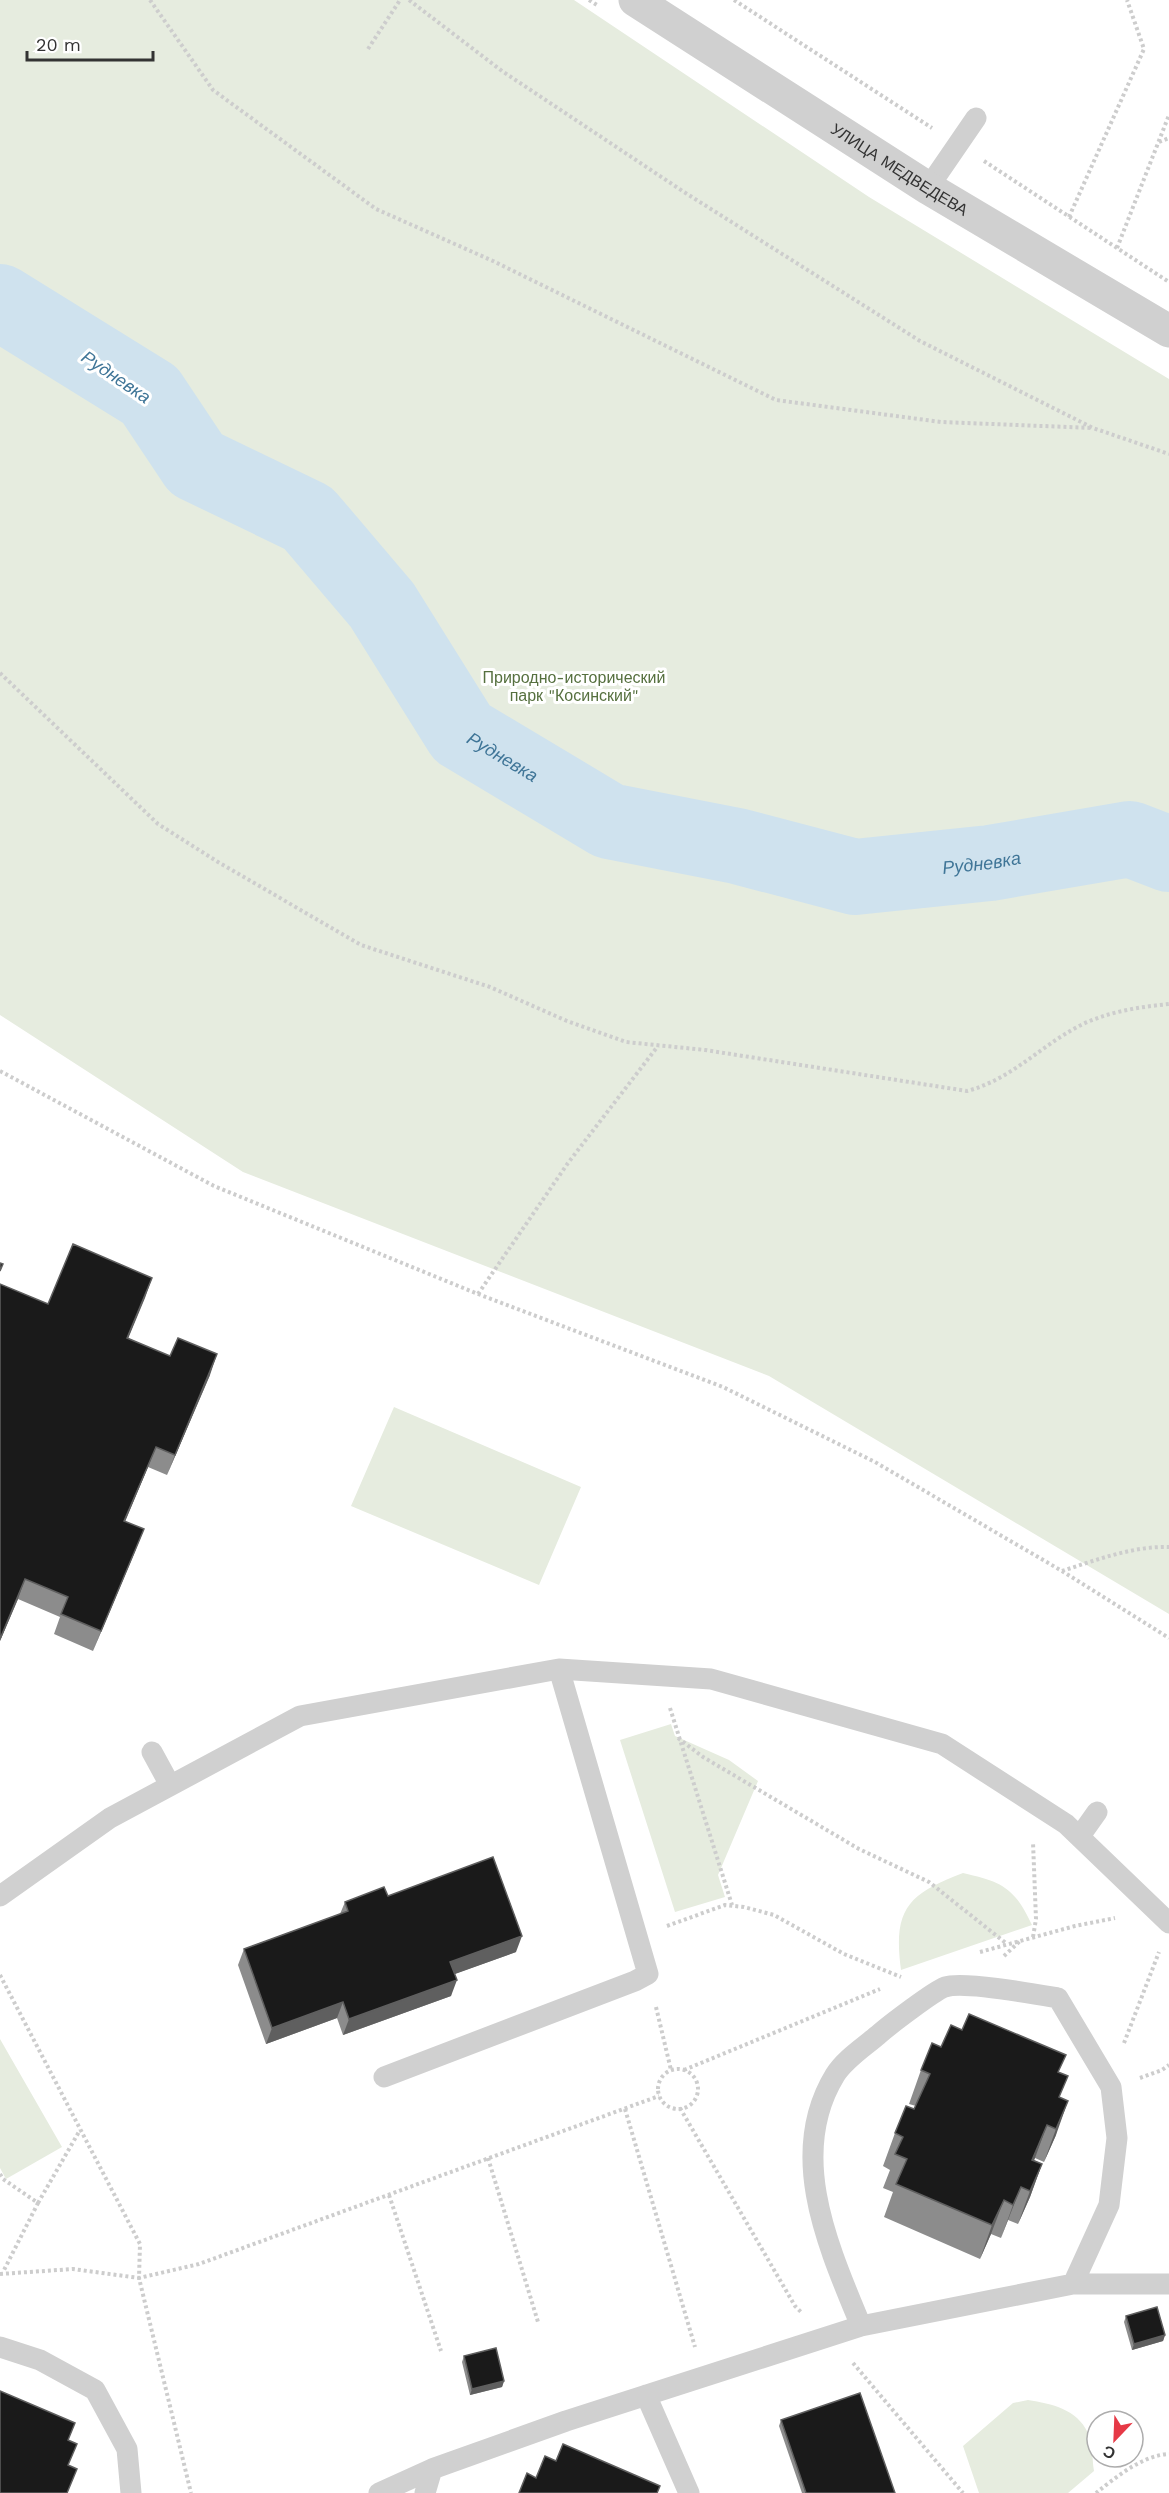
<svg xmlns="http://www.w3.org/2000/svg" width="1169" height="2493" viewBox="0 0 1169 2493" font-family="'Work Sans',sans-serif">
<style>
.green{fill:#e6ecdf}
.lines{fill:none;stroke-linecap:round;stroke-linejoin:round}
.river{stroke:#cfe2ee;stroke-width:76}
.path{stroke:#cdcdcd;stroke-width:4;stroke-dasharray:3 3;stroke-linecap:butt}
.service{stroke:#d0d0d0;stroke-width:21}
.minor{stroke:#d0d0d0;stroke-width:33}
.wall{fill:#8c8c8c}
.shaded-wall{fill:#5f5f5f}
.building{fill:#1a1a1a;stroke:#5f5f5f;stroke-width:1.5}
.labels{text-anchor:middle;stroke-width:6;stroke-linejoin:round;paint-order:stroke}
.street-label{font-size:16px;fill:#333;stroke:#fff}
.park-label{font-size:16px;fill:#56703f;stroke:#fff}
.water-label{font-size:18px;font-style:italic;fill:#3f7597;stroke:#fff}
</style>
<rect width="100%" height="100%" fill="#fff"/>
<path class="green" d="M0 0H574L869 197 1169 379V1614L769 1376 243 1172 0 1015Z
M394 1407 581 1487 539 1585 351 1506Z
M671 1724 675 1736 729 1760 758 1781 718 1875 725 1897 675 1912 620 1740Z
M963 1873C1002 1882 1014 1887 1032 1925L901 1970C893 1910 907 1894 963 1873Z
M0 2039 62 2147 6 2179 0 2168Z
M1028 2400C1052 2404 1077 2409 1088 2433 1093 2443 1092 2460 1094 2471L1068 2493H979L963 2446 1013 2403Z"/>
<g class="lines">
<path class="river" id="s1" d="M0 302 150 395 196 464 308 518 382 605 462 733 609 821 737 846 855 877 990 863 1130 839 1169 854"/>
<path class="path" d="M150 0 213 90 376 209 493 261 776 400 941 422 1093 428
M409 0 502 71 684 192 920 341 1093 428 1169 454
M589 0 597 5
M734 0 932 128
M368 49 400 0
M1159 142 1169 138
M984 161 1169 282
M1069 217 1144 49 1127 0
M1117 248 1169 115
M0 673 158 824 218 862 361 945 490 987 567 1021 626 1042 705 1050 967 1091C1012 1079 1039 1047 1079 1026 1106 1012 1139 1007 1169 1004
M0 1071 214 1186 478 1294 723 1387 875 1462 1062 1571 1169 1638
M478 1294 568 1163 658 1046
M1062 1571C1096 1560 1133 1546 1169 1547
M670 1708 732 1905
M678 1738 703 1757 859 1849 929 1882 1007 1944
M667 1926 725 1905 744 1907 774 1915 844 1954 901 1977
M1033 1937 1036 1919 1033 1842
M980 1952 1075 1926 1115 1918
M1004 1956 1020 1941
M0 1975 140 2244 139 2278 199 2264 659 2096
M656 2007 671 2070
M1124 2043 1159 1952
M658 2089a20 20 0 1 1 40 0a20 20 0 1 1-40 0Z
M684 2070 880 1989
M1140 2078 1162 2070 1169 2065
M680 2108 795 2306 801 2312
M625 2109 695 2347
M488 2158 538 2322
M0 2174 3 2179 38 2203 3 2272
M389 2195 441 2351
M38 2203 80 2130
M0 2274 73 2269 139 2278 191 2493
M853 2363 963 2493
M1096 2493C1116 2477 1143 2455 1169 2454"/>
<path class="service" d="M928 188 976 118
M152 1752 170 1785
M1080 1836 1097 1812
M0 1896 110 1818 300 1716 559 1669 711 1679 942 1744 1066 1824 1169 1923
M384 2077 635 1981 648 1974 559 1669
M861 2326C829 2248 786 2155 835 2075 845 2059 864 2047 878 2035 888 2026 934 1991 945 1987 963 1981 1035 1994 1058 1998L1111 2087 1117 2138 1109 2205 1073 2284
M0 2347 40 2360 95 2390 127 2449 131 2493
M646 2395 689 2493
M379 2493 432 2469 566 2421 861 2326 1073 2284H1169
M425 2493 432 2469"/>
<path class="minor" id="s2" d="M635 0 928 188 1169 331"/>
</g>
<path class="wall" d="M152 1278 128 1338 210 1375 167 1475 148 1467 125 1521 136 1549 93 1651 54 1634 60 1617 18 1599 0 1641V1284L48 1304Z
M388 1896 516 1952 454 1974 451 1996 343 2035 337 2018 266 2044 238 1965 244 1949 340 1914 345 1902Z
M921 2070 1059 2072 1060 2098 1056 2135 1044 2162 1035 2158 1034 2160 1042 2164 1030 2197 1018 2224 1008 2220 1001 2238 991 2234 980 2259 884 2217 893 2192 883 2188 890 2170 883 2166 895 2133 914 2109 916 2106 909 2104Z
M1126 2316 1165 2335 1163 2341 1132 2350 1124 2322Z
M464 2356 504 2381 502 2387 470 2395 462 2362Z
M781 2420 895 2493H802L779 2426Z"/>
<path class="shaded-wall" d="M152 1278 145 1298 120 1358 127 1338Z
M217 1354 210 1375 167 1475 175 1455Z
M156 1447 148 1467 117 1541 124 1521Z
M144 1529 136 1549 93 1651 101 1631Z
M25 1579 18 1599 0 1641V1639Z
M522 1936 516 1952 444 1978 450 1962Z
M457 1980 451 1996 343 2035 349 2019Z
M343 2002 337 2018 266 2044 272 2028Z
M1068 2101 1056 2135 1044 2162 1056 2129Z
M1047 2125 1035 2158 1022 2188 1032 2160Z
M1042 2164 1030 2197 1018 2224 1030 2191Z
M1021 2187 1008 2220 1001 2238 1013 2205Z
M1004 2200 991 2234 980 2259 992 2225Z
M1165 2335 1163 2341 1132 2350 1134 2344Z
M504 2381 502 2387 470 2395 472 2389Z"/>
<path class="building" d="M73 1244 152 1278 127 1338 170 1356 178 1338 217 1354 175 1455 156 1447 124 1521 144 1529 101 1631 61 1614 68 1597 25 1579 0 1639V1284L48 1304Z
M0 1263 3 1264 0 1271Z
M493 1857 522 1936 450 1962 457 1980 349 2019 343 2002 272 2028 244 1949 348 1911 345 1902 384 1887 388 1896Z
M969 2014 1066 2055 1058 2072 1068 2076 1059 2097 1068 2101 1056 2129 1047 2125 1032 2160 1042 2164 1030 2191 1021 2187 1013 2205 1004 2200 992 2225 896 2184 907 2159 895 2154 903 2137 895 2133 906 2106 914 2109 930 2074 921 2070 932 2043 941 2047 951 2025 962 2030Z
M1157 2307 1165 2335 1134 2344 1126 2316Z
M496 2348 504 2381 472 2389 464 2356Z
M0 2391 75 2423 68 2440 77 2444 68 2465 77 2469 67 2493H0Z
M860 2393 895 2493H806L781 2420Z
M563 2444 660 2486 657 2493H519L527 2473 536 2478 545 2456 556 2461Z"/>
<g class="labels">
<g class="street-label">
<text dy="6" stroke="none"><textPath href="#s2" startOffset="314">УЛИЦА МЕДВЕДЕВА</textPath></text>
</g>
<g class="park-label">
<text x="574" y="683">Природно-исторический<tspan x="574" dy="18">парк "Косинский"</tspan></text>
</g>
<g class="water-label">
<text transform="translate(116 377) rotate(34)" y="6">Рудневка</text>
<text dy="6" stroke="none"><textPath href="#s1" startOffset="696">Рудневка</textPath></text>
<text dy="6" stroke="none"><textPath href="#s1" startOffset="1200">Рудневка</textPath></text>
</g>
</g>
<g transform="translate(1115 2439) rotate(203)"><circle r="28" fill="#ffffff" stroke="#adadad" stroke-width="1.5"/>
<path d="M0-4.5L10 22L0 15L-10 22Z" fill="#e63946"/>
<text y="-9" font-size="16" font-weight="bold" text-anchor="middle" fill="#333333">С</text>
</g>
<path d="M27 51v9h126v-9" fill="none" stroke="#333333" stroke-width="3"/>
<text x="36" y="51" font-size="18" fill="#333333" stroke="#ffffff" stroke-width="4.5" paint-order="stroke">20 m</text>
</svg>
